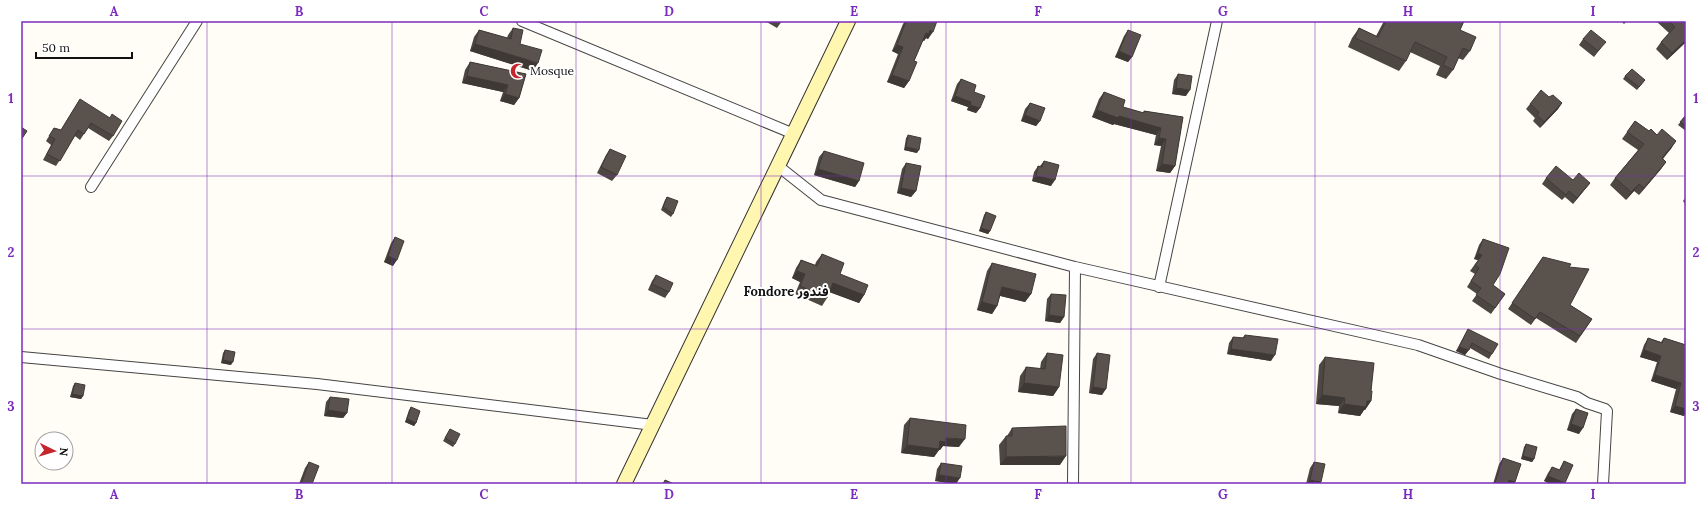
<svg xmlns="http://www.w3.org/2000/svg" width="1707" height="505" viewBox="0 0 1707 505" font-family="Lora,'Noto Sans Arabic',serif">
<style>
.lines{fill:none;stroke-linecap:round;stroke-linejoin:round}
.street-casing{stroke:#444;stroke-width:12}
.secondary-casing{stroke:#333;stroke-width:16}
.street{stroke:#fff;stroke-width:10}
.secondary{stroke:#fff6b0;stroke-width:14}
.wall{fill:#4d4742}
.shaded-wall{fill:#3f3936}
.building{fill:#5a524d;stroke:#3f3936}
.grid{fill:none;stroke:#7b2cbf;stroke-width:1;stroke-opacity:0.55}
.labels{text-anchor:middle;stroke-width:4;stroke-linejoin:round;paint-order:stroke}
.poi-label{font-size:12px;fill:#111;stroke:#fff;text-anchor:start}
.neighbourhood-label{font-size:13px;font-weight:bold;fill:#111;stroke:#fff}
.neatline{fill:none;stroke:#7b2cbf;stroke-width:1.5}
.grid-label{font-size:13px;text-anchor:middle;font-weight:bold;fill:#7b2cbf}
</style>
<rect width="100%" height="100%" fill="#fffdf5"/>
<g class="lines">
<defs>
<path id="street" d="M522 21 794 134
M778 166 821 200 1075 267 1418 345 1501 374 1577 397 1587 403 1605 409 1607 411 1603 484
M91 187 197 21
M1159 287 1217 21
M21 357 317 384 653 425
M1073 484 1075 267"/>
<path id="secondary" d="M624 484 848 21"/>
</defs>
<use href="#street" class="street-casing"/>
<use href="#secondary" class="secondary-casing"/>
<use href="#street" class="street"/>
<use href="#secondary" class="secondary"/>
</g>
<path class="wall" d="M765 21H782L777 28Z
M905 21H937L928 39 926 38 924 41 923 40 914 61 909 81 904 88 887 82 898 54 892 51 903 24Z
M1384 21H1464L1460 30 1470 51 1463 60 1458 58 1453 70 1446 79 1436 75 1440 66 1410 52 1406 61 1399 71 1348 47 1352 38 1359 28 1376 36Z
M1621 21H1627L1624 24Z
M1656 21H1686V42L1667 60 1656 49 1661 42 1669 33Z
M513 28 520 44 533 71 470 51 474 37 479 30 507 38 508 35Z
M1128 30 1132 57 1128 62 1115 57 1124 36Z
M1583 39 1601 48 1594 57 1579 45Z
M470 62 526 74 519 98 514 105 500 101 503 92 462 83 465 70Z
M1178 74 1186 96 1172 94 1174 80Z
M1625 76 1645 80 1637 90 1623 79Z
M961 79 974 92 980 108 976 113 967 110 968 107 951 101 957 84Z
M1104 92 1123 107 1143 113 1144 111 1183 117 1175 166 1170 173 1156 171 1161 146 1154 145 1156 135 1114 124 1113 125 1092 117 1099 99Z
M1549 97 1562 103 1558 109 1540 128 1533 121 1535 118 1526 109 1530 104Z
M80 99 113 136 109 141 88 128 80 140 75 136 56 166 43 160 51 145 46 141 54 128 61 130Z
M1030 103 1040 121 1036 126 1021 121 1025 109Z
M1686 115V131L1678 125Z
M1635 121 1649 131 1657 135 1676 141 1663 159 1666 162 1661 169 1639 195 1634 191 1626 200 1610 185 1615 178 1638 150 1622 139Z
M908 135 917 153 904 150 906 138Z
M610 149 617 175 612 181 597 173 606 155Z
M824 151 859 181 855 187 814 175 819 157Z
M1044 161 1051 186 1032 181 1034 172 1038 166H1040Z
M906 163 916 191 911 197 897 193 902 169Z
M1546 178 1573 180 1590 183 1573 204 1565 197 1562 200 1542 184Z
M667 197 673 214 671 217 661 210 665 200Z
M1686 197V205L1683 201Z
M986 212 990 231 988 234 979 231 984 215Z
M395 237 393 266 384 262 391 243Z
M1483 239 1493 285 1505 294 1491 314 1472 301 1477 294 1467 287 1475 274 1470 271 1478 260 1474 259 1479 245Z
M822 254 840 274 864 295 859 303 829 292 827 298 822 306 795 294 800 282 792 278 796 268 801 260 815 265 816 262Z
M1543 257 1569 267 1570 305 1592 319 1576 343 1536 318 1531 325 1508 309Z
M992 263 1031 294 1025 302 1000 296 997 306 992 314 977 310 987 271Z
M656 275 669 292 665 298 648 290 652 281Z
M1051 294 1064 317 1060 323 1045 321 1047 299Z
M1468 329 1492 354 1489 359 1470 348 1465 355 1456 351 1465 334Z
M1245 335 1271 361 1227 354 1229 343 1233 337 1242 338Z
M1648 338 1661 342 1664 338 1686 345 1684 416 1670 412 1676 389 1651 381 1657 362 1640 357 1644 345Z
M225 350 231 365 221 363 223 353Z
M1047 353 1059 387 1053 396 1018 392 1020 376 1026 367 1040 369 1041 362Z
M1097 353 1102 395 1089 393 1093 359Z
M1325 357 1371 391V401L1365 410H1364L1360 416 1338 413 1339 406 1316 404 1319 365Z
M75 383 83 396 81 399 70 397 73 386Z
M330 397 347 413 343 418 324 416 326 402Z
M411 407 416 423 414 426 405 422 409 410Z
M1576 409 1579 434 1567 430 1572 414Z
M910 418 959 447 943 446 940 450H939L934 457 901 453 904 425Z
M1012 428 1060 465H1000L999 445 1006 436H1007Z
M450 429 455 444 453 447 443 441Z
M1526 444 1534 459 1532 462 1521 459 1524 447Z
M1503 458 1515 482 1514 484H1493L1499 464Z
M1564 461 1565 483 1544 481 1548 473 1552 467 1559 470Z
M309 462 312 484H299L305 468Z
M1314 462 1321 482 1320 484H1306L1310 468Z
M941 463 956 484 935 481 937 469Z"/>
<path class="shaded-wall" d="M930 30 933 32 928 39 926 38 924 41 921 39 926 33Z
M1686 40V42L1667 60 1672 53Z
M475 44 538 63 533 71 470 51Z
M897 45 903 47 898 54 892 51Z
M1119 51 1132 57 1128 62 1115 57Z
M892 75 909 81 904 88 887 82Z
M467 76 508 85 503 92 462 83Z
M1176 88 1190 90 1186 96 1172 94Z
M505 94 519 98 514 105 500 101Z
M955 96 971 102 968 107 951 101Z
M1562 103 1558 109 1540 128 1544 122Z
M970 105 980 108 976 113 967 110Z
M1097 110 1161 128 1156 135 1114 124 1113 125 1092 117Z
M1025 115 1040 121 1036 126 1021 121Z
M1159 138 1166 139 1161 146 1154 145Z
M1676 141 1671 149 1657 165 1662 158Z
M906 147 919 150 917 153 904 150Z
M1666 162 1661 169 1639 195 1644 188Z
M1162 164 1175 166 1170 173 1156 171Z
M818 169 859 181 855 187 814 175Z
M1036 176 1055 180 1051 186 1032 181Z
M1590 183 1586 188 1573 204 1577 198Z
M1639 184 1634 191 1626 200 1631 192Z
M901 188 916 191 911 197 897 193Z
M981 228 990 231 988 234 979 231Z
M1478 253 1482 255 1478 260 1474 259Z
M388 256 397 260 393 266 384 262Z
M797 271 805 274 800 282 792 278Z
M833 283 864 295 859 303 827 291Z
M1002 287 1031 294 1025 302 997 295Z
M982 302 997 306 992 314 977 310Z
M1049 315 1064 317 1060 323 1045 321Z
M1459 347 1469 350 1465 355 1456 351Z
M1231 349 1275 355 1271 361 1227 354Z
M1644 350 1661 356 1657 362 1640 357Z
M223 360 233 362 231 365 221 363Z
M1655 375 1681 383 1676 389 1651 381Z
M1024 383 1059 387 1053 396 1018 392Z
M1093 387 1106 389 1102 395 1089 393Z
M72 394 83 396 81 399 70 397Z
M1322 395 1345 398 1339 406 1316 404Z
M1367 401H1371L1365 410H1364L1360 416 1338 413 1344 404Z
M1675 406 1686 409V413L1684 416 1670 412Z
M328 410 347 413 343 418 324 416Z
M407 419 416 423 414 426 405 422Z
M1571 424 1583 428 1579 434 1567 430Z
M946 438 965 439 959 447 943 446 940 450H939L934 457 901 453 907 445 940 441Z
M1066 456 1060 465H1000L1006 457Z
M1523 456 1534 459 1532 462 1521 459Z
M939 475 960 478 956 484 935 481Z
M1548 476 1565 483V484H1550L1544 481Z
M1310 480 1321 482 1320 484H1307Z
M1509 480 1515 482 1514 484H1506Z"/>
<path class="building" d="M906 21H937L933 32 930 30 929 34 926 33 914 61 917 62 909 81 892 75 903 47 897 45Z
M1386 21H1464L1460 30 1476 37 1470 51 1463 48 1453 70 1443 65 1447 57 1415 42 1406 61 1355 38 1359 28 1378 37Z
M1669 21H1686V40L1672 53 1661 42 1675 27Z
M513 28 523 30 520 44 542 50 538 63 475 44 479 30 511 39Z
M1128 30 1141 35 1132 57 1119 51Z
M1591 30 1606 42 1598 51 1583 39Z
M470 62 526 74 519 98 505 94 508 85 467 76Z
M1632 69 1645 80 1639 87 1625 76Z
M1178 74 1192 76 1190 90 1176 88Z
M961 79 976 85 974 92 985 96 980 108 970 105 971 102 955 96Z
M1541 90 1549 97 1553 95 1562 103 1544 122 1537 115 1539 112 1530 104Z
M1104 92 1125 100 1123 107 1144 113V111L1183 117 1175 166 1162 164 1166 139 1159 138 1161 128 1119 116 1118 118 1097 110Z
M80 99 110 118 112 114 122 121 113 136 91 123 84 134 78 130 60 161 47 154 55 139 49 136 54 128 61 130Z
M1030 103 1045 108 1040 121 1025 115Z
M1686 115V126L1680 122Z
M1635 121 1649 131 1651 129 1657 135 1662 129 1676 141 1662 158 1666 162 1644 188 1639 184 1631 192 1615 178 1644 144 1627 132Z
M21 127 27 131 21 140Z
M908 135 921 138 919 150 906 147Z
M610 149 626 156 617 175 601 167Z
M824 151 864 163 859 181 818 169Z
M1044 161 1059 165 1055 180 1036 176 1038 166 1042 167Z
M906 163 921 166 916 191 901 188Z
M1556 166 1573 180 1579 173 1590 183 1577 198 1569 191 1566 195 1546 178Z
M667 197 678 201 673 214 663 207Z
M986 212 996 216 990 231 981 228Z
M395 237 404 241 397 260 388 256Z
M1483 239 1509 248 1500 274 1493 285 1505 294 1495 308 1476 295 1481 288 1471 281 1479 268 1475 265 1482 255 1478 253Z
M822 254 844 263 840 274 868 285 864 295 833 283 827 298 800 286 805 274 797 271 801 260 817 266Z
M1543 257 1571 264 1569 267 1589 269 1570 305 1592 319 1580 336 1540 312 1535 319 1512 303Z
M992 263 1036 274 1031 294 1002 287 997 306 982 302Z
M656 275 673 283 669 292 652 284Z
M1051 294 1066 295 1064 317 1049 315Z
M1468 329 1498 344 1492 354 1472 343 1469 350 1459 347Z
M1245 335 1278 339 1275 355 1231 349 1233 337 1244 338Z
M1648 338 1662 343 1664 338 1686 345V409L1675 406 1681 383 1655 375 1661 356 1644 350Z
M225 350 235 352 233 362 223 360Z
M1047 353 1063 355 1059 387 1024 383 1026 367 1045 369Z
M1097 353 1110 355 1106 389 1093 387Z
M1325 357 1374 363 1371 391H1372L1371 401H1367L1366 407 1344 404 1345 398 1322 395Z
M75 383 85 385 83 396 72 394Z
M330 397 349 399 347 413 328 410Z
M411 407 420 411 416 423 407 419Z
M1576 409 1588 413 1583 428 1571 424Z
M910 418 966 425 965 439 946 438V442L940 441 939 449 907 445Z
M1066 426V456L1006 457V436H1012V428Z
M450 429 460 434 455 444 445 438Z
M1526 444 1537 447 1534 459 1523 456Z
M1503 458 1521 464 1515 482 1509 480 1508 484H1499L1495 483Z
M1564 461 1573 465 1565 483 1548 476 1552 467 1560 470Z
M309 462 319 466 312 484H301Z
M1314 462 1325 464 1321 482 1310 480Z
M941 463 962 466 960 478 939 475Z
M665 480 674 484H663Z"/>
<path class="grid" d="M207 21V484M392 21V484M576 21V484M761 21V484M946 21V484M1131 21V484M1315 21V484M1500 21V484M21 176H1686M21 329H1686"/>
<defs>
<symbol id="mosque-bare" viewBox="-9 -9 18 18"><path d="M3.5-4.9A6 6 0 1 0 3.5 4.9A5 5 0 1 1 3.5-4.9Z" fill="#c4262e" stroke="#fff" stroke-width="2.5" paint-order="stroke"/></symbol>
</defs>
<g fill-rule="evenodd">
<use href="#mosque-bare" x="507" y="60" width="22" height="22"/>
</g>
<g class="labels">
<g class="poi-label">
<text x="530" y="75">Mosque</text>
</g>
<g class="neighbourhood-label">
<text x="786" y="296">Fondore فندور</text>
</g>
</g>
<rect width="1707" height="505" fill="none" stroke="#ffffff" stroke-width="44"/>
<g transform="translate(54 451) rotate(95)"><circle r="19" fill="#ffffff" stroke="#a0a0a0"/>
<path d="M0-3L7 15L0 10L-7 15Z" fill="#c4262e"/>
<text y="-6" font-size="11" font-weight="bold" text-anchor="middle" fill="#111111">N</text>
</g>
<path d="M36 52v6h96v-6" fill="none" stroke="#111111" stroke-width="2"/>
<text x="42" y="52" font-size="12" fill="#111111" stroke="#ffffff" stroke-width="3" paint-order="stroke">50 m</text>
<rect x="22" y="22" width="1663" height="461" class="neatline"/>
<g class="grid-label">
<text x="114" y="16">A</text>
<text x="299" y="16">B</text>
<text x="484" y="16">C</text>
<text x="669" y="16">D</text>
<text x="854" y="16">E</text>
<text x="1038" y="16">F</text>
<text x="1223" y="16">G</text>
<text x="1408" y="16">H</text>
<text x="1593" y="16">I</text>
<text x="11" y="103">1</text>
<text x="1696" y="103">1</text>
<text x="11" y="257">2</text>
<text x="1696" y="257">2</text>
<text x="11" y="411">3</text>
<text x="1696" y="411">3</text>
<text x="114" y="499">A</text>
<text x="299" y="499">B</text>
<text x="484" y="499">C</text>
<text x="669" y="499">D</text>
<text x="854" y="499">E</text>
<text x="1038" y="499">F</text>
<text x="1223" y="499">G</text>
<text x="1408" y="499">H</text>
<text x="1593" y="499">I</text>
</g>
</svg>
